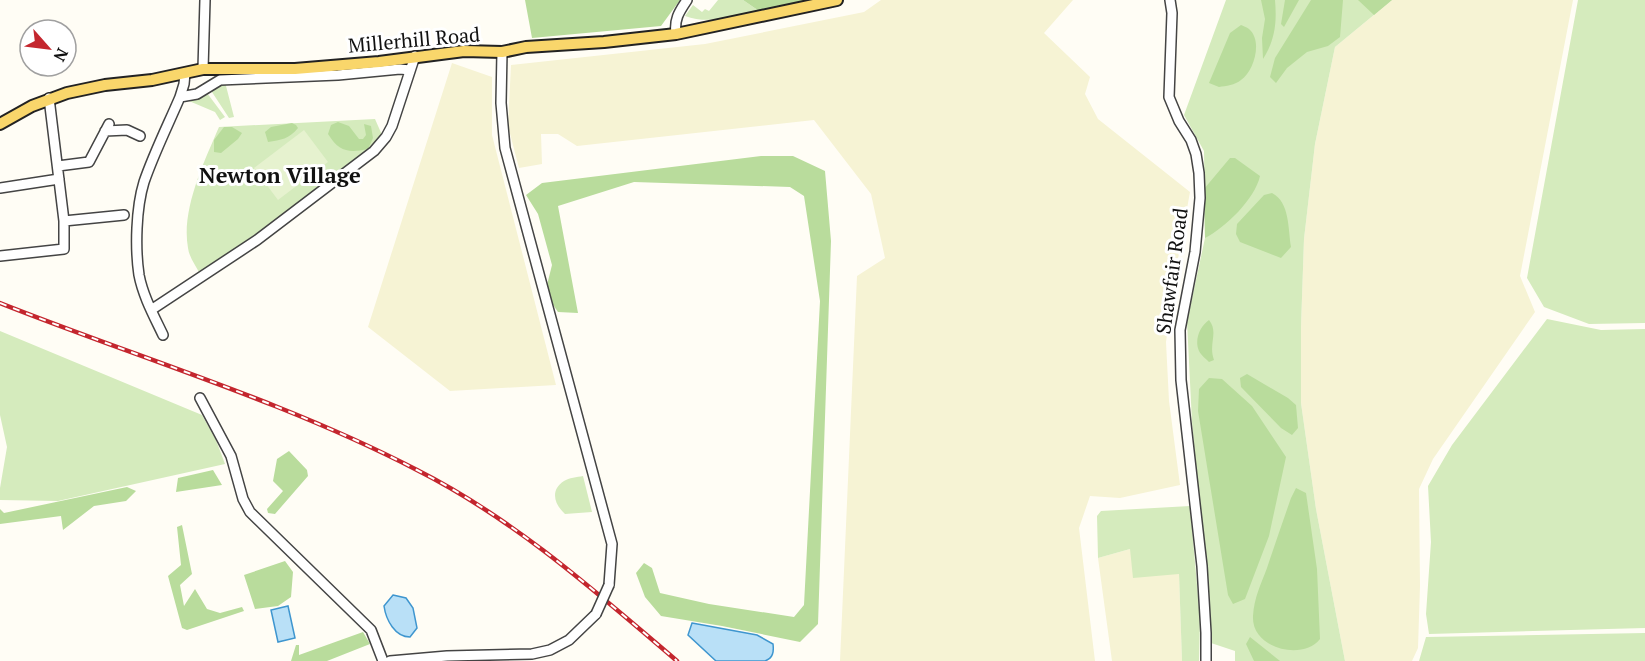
<svg xmlns="http://www.w3.org/2000/svg" width="1645" height="661" viewBox="0 0 1645 661" font-family="'PT Serif',serif">
<style>
.farmland{fill:#f6f3d4}
.green{fill:#d5ebbd}
.forest{fill:#b9dc9c}
.pitch{fill:#e6f2cf}
.water{fill:#b9e0f7;stroke:#3f96cf;stroke-width:1.5}
.lines{fill:none;stroke-linecap:round;stroke-linejoin:round}
.minor-casing{stroke:#444;stroke-width:12}
.major-casing{stroke:#222;stroke-width:14}
.minor{stroke:#fff;stroke-width:9}
.major{stroke:#f9d66b;stroke-width:10}
.rail-casing{stroke:#c4262e;stroke-width:4.5}
.rail{stroke:#fff;stroke-width:2;stroke-dasharray:7;stroke-linecap:butt}
.minor-bridge-casing{stroke:#444;stroke-width:12;stroke-linecap:butt}
.minor-bridge{stroke:#fff;stroke-width:9}
.labels{text-anchor:middle;stroke-width:6;stroke-linejoin:round;paint-order:stroke}
.street-label{font-size:20px;fill:#111;stroke:#fff}
.quarter-label{font-size:22px;font-weight:bold;fill:#111;stroke:#fff}
</style>
<rect width="100%" height="100%" fill="#fffdf5"/>
<path class="farmland" d="M881 0H1073L1044 33 1090 77 1085 94 1098 119 1190 192 1176 270 1166 342 1169 401 1180 485 1120 498 1090 496 1079 528 1095 661H840L857 276 885 258 871 194 814 120 577 146 558 134H541L542 164 519 168 508 126 511 65 705 44 864 12Z
M1392 0H1573L1520 276 1535 312 1433 459 1419 489 1420 586 1418 648 1412 661H1345L1316 509 1301 403V327L1304 239 1315 144 1335 47Z
M452 63 492 77V135L556 385 450 391 368 327Z
M1130 549 1179 574 1182 661H1112L1098 558Z"/>
<path class="green" d="M718 0H743L759 11C735 16 709 25 685 16L693 5 702 12 705 9 709 11Z
M1226 0H1392L1335 47 1315 144 1304 239 1301 327V403L1316 509 1345 661H1235V651L1211 643 1192 422 1187 322 1205 238 1204 151 1184 115Z
M1578 0H1645V323L1589 324 1544 307 1527 278Z
M225 82 234 117 229 118 210 89Z
M207 93 225 117 220 120 215 112 189 101 199 98Z
M375 119 382 135 363 157 200 274C196 266 189 257 188 248 181 210 204 162 219 127Z
M1547 319 1601 330 1645 329V628L1429 634 1426 614 1431 542 1428 486 1452 445Z
M0 331 202 415 216 440 225 464 58 501 0 500V488L7 447 0 415Z
M583 476 592 512 565 514C554 504 550 490 564 481 569 478 577 477 583 476Z
M1190 506 1200 619 1199 661H1182L1179 574 1133 578 1130 549 1098 558 1097 516 1101 511Z
M1645 633V661H1419L1426 637Z"/>
<path class="forest" d="M525 0H680L661 26 532 38Z
M743 0H810L759 11Z
M1261 0H1275C1277 23 1275 40 1263 59L1262 38 1265 19Z
M1285 0H1299L1284 27 1281 24Z
M1311 0H1343L1340 37 1328 46 1307 52 1287 68 1276 83 1270 77 1275 58Z
M1358 0H1392L1374 15Z
M1241 25C1243 26 1247 27 1249 29 1263 41 1254 71 1241 80 1235 85 1226 86 1219 87L1209 83 1230 33Z
M338 122 349 126 359 139H363L366 135 364 124 371 126 373 138 368 149C349 153 339 152 328 134L331 125Z
M292 123 296 125 298 128C289 139 281 140 268 142L265 132 271 127Z
M224 127H232L242 133 238 139 221 153 214 152V140Z
M761 156H793L825 171 831 241 818 624 800 642 722 626 661 616 645 597 636 573 644 563 652 568 660 593 709 604 794 617 804 605 820 301 804 196 790 187 634 182 558 206 578 313 558 312 545 293 552 265 538 214 526 195 542 183Z
M1230 158H1235L1260 176C1255 199 1225 228 1205 238L1204 189Z
M1272 193C1290 202 1288 229 1291 247L1281 258 1240 242 1236 234 1237 224 1264 195Z
M1209 320C1219 332 1208 344 1214 360L1209 362C1206 359 1201 355 1199 351 1194 340 1200 326 1209 320Z
M1247 374 1288 398 1296 405 1298 428 1292 435 1281 428 1241 387 1240 378Z
M1209 378 1222 379 1252 406 1286 457 1269 536 1245 599 1233 604 1228 595 1198 411 1199 389Z
M289 451 307 470 308 476 275 514 268 513 267 509 283 491 273 481 277 459Z
M213 470 222 485 176 492 178 478Z
M127 487 136 491 126 501 94 506 63 530 61 516 0 524V509L4 513Z
M1296 488 1306 493 1317 569 1320 639C1303 661 1251 649 1253 616 1254 598 1261 584 1267 568 1275 544 1283 521 1291 498Z
M182 525 192 574 180 585 184 606 195 589 207 609 220 613 242 607 244 611 187 630 182 628 168 576 181 565 177 527Z
M285 561 293 572 291 597 278 606 255 609 244 575Z
M363 632 370 644 327 661H291L296 645H299V655Z
M1250 637 1280 661H1254L1246 644Z"/>
<path class="pitch" d="M304 130 328 162 278 200 254 168Z"/>
<path class="water" d="M393 595 406 598 413 608 417 628 410 637C395 637 386 620 384 606Z
M288 606 295 638 278 642 271 610Z
M692 623 757 635 773 644C774 652 773 658 765 661H716L688 635Z"/>
<g class="lines">
<defs>
<path id="minor" d="M1170 0 1172 13 1169 97 1179 121 1191 140 1196 154 1199 173 1200 198 1195 252 1180 330 1181 380 1202 566 1206 633V661
M676 34C674 19 679 12 687 0
M502 52 501 103 505 148 612 544 609 585
M203 69 205 0
M180 97 197 94 220 80 338 75 400 69 410 70
M49 98 64 221 124 215
M105 131 127 130 140 136
M58 166 89 162 109 124
M0 188 59 179
M0 256 64 249V221
M151 310 257 240 374 151 386 137 392 126 415 56
M163 335C154 316 143 296 139 275 135 248 136 208 144 182 154 153 168 125 180 97L184 84 185 73
M200 398 231 456 243 499 250 512 371 630 383 661
M390 661 447 656 532 654 550 650 569 640 596 614"/>
<path id="major" d="M0 124 32 106 67 93 105 85 152 80 203 69H295L379 62 464 51 502 52 526 47 604 42 676 34 837 0"/>
</defs>
<use href="#minor" class="minor-casing"/>
<use href="#major" class="major-casing"/>
<use href="#minor" class="minor"/>
<use href="#major" class="major"/>
<defs>
<path id="rail" d="M0 303C139 358 284 401 417 470 514 519 595 591 677 661"/>
</defs>
<use href="#rail" class="rail-casing"/>
<use href="#rail" class="rail"/>
<defs>
<path id="minor-bridge" d="M596 614 609 585"/>
</defs>
<use href="#minor-bridge" class="minor-bridge-casing"/>
<use href="#minor-bridge" class="minor-bridge"/>
</g>
<g class="labels">
<g class="street-label">
<text transform="translate(414 40) rotate(-5)" y="7">Millerhill Road</text>
<text transform="translate(1172 271) rotate(-82)" y="7">Shawfair Road</text>
</g>
<g class="quarter-label">
<text x="280" y="183">Newton Village</text>
</g>
</g>
<g transform="translate(48 48) rotate(118)"><circle r="28" fill="#ffffff" stroke="#a0a0a0" stroke-width="1.5"/>
<path d="M0-4.5L10 22L0 15L-10 22Z" fill="#c4262e"/>
<text y="-9" font-size="16" font-weight="bold" text-anchor="middle" fill="#111111">N</text>
</g>
</svg>
